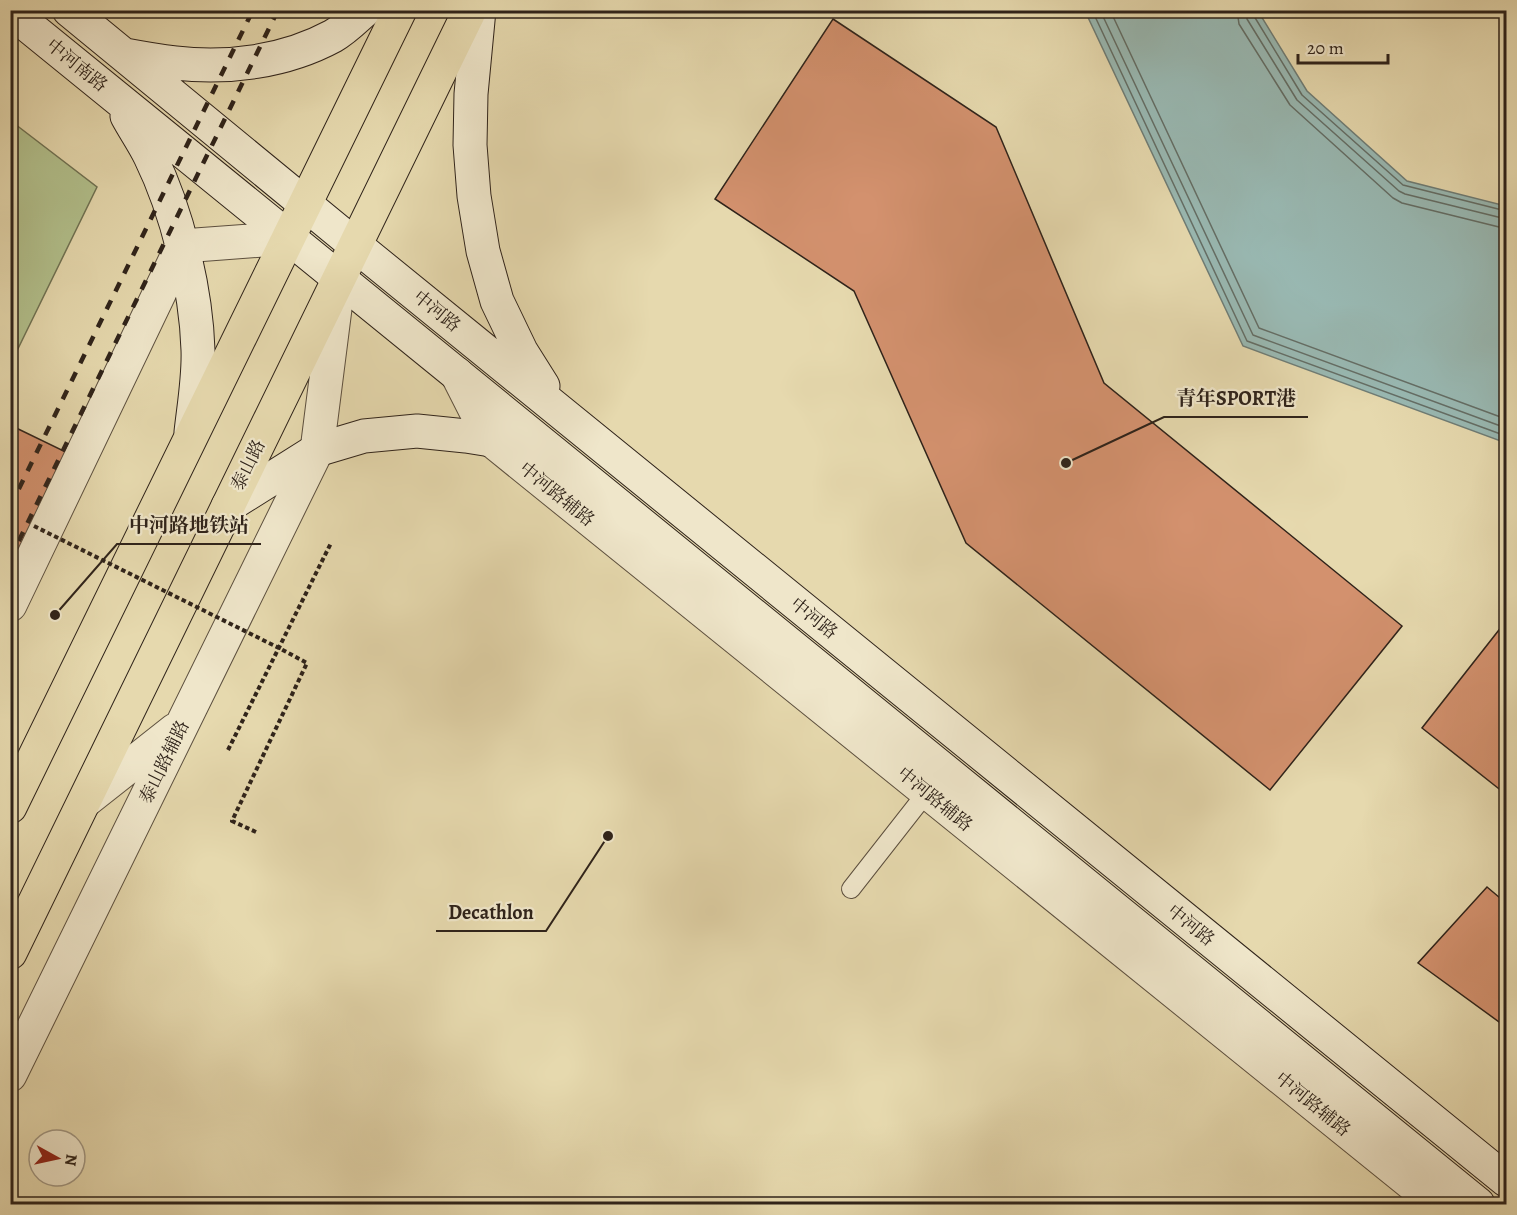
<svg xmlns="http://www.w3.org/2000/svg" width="1517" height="1215" viewBox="0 0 1517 1215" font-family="Alegreya,'Noto Serif SC',serif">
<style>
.green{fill:#b2c08c;stroke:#707253;stroke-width:1.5}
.water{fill:#99b9b3;stroke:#6f7d76;stroke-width:1.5}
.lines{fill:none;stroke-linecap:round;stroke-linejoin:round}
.shore{stroke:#646e66;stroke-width:1.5}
.building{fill:#d3916e;stroke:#2f231a;stroke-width:1.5}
.service-casing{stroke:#5d503f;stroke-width:20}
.tertiary-casing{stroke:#5d503f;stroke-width:35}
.secondary-casing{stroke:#2f231a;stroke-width:35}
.primary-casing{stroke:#2f231a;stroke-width:35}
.path{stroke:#2f231a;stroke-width:4;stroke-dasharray:4.5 3;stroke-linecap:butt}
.service{stroke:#efe6ca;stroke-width:18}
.tertiary{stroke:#efe6ca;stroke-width:33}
.secondary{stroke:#efe6ca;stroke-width:33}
.primary{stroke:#e6d9ae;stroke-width:33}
.rail{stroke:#2f231a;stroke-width:4.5;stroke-dasharray:10 10;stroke-linecap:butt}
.path-bridge{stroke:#2f231a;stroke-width:4;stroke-dasharray:4.5 3;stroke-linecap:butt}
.labels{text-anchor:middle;stroke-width:4.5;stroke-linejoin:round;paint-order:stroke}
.street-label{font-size:18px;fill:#2f231a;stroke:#efe6ca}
.leader{fill:none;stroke:#2f231a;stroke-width:2}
.callout-dot{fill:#2f231a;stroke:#efe6ca;stroke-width:2}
.callout-label{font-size:20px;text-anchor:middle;font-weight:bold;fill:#2f231a;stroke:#efe6ca;stroke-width:4.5;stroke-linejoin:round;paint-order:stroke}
</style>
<rect width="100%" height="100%" fill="#e6d9ae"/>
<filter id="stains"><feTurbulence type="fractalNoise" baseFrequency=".00333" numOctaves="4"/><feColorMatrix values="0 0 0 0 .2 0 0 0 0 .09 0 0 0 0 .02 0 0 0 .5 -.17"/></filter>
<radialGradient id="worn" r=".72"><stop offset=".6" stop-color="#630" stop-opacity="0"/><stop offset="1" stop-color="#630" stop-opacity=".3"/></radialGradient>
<path class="green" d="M11 121 97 187 11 363Z"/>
<path class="water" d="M1085 11H1258L1307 91 1407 181 1506 206V443L1243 346Z"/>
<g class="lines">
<path class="shore" d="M1092 10 1247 341 1506 436
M1100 10 1253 335 1506 428
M1110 10 1259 328 1506 419
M1237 10 1239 24 1290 105 1393 198 1402 203 1499 227 1506 228
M1246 10 1247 19 1297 100 1399 191 1405 194 1506 219
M1253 10 1254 16 1302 95 1403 185 1506 211"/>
</g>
<path class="building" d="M833 19 996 127 1104 383 1402 626 1270 790 966 543 854 291 715 199Z
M10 425 70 454 10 575Z
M1506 621V788L1503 792 1422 728Z
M1487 887 1506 903V1027L1418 963Z"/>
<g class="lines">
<defs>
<path id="service" d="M851 889 927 792"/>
<path id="tertiary" d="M457 374 490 439 1437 1204
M10 605 182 246 289 238
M85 801 175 730
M10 1075 317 450 338 285"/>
<path id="secondary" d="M69 10 355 245 1506 1180
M479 10 471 94 470 145 474 196 483 251 497 301 521 351 543 386
M10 11 1478 1204
M125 55C141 58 158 61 175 63 228 69 285 62 333 36 344 30 355 19 365 10
M127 116C134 129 143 142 150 156 177 211 196 288 198 350 199 377 194 405 191 432
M228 506 317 450 364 436 417 431 466 436 548 449"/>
<path id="primary" d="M10 807 400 10
M10 953 470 10"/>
</defs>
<use href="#service" class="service-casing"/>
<use href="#tertiary" class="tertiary-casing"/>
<use href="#secondary" class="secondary-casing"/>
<use href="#primary" class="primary-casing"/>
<path class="path" d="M228 750 331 543
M256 832 232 821 307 663 279 648"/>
<use href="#service" class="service"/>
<use href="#tertiary" class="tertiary"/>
<use href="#secondary" class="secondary"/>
<use href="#primary" class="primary"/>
<path class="rail" d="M10 507 253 10
M10 559 278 10"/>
<path class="path-bridge" d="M34 526 279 648"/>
</g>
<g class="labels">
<g class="street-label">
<text transform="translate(77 65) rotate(39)" y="6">中河南路</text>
<text transform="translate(437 311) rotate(39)" y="6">中河路</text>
<text transform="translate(248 465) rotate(-64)" y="6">泰山路</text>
<text transform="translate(557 494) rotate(39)" y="6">中河路辅路</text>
<text transform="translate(814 618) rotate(39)" y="6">中河路</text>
<text transform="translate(164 762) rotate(-64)" y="6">泰山路辅路</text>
<text transform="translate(935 799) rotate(39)" y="6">中河路辅路</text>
<text transform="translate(1191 925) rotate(39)" y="6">中河路</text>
<text transform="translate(1313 1104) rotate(39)" y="6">中河路辅路</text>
</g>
</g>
<path class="leader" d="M1066 463L1164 417H1308M55 615L117 544H261M608 836L546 931H436"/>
<g class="callout-dot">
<circle cx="1066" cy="463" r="6"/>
<circle cx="55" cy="615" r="6"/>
<circle cx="608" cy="836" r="6"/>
</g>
<g class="callout-label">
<text x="1236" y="405">青年SPORT港</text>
<text x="189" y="532">中河路地铁站</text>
<text x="491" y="919">Decathlon</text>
</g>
<rect width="1517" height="1215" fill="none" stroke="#e6d9ae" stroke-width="36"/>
<rect x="12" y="12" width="1493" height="1191" fill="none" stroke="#2f231a" stroke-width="3"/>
<rect x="18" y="18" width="1481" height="1179" fill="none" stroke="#2f231a" stroke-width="1.5"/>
<g transform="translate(57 1158) rotate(98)"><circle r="28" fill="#efe6ca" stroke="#a29884" stroke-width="1.5"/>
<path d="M0-4.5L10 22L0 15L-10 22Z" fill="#8f2418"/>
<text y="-9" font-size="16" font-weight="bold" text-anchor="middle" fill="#2f231a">N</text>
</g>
<path d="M1298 54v9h90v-9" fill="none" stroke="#2f231a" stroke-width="3"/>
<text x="1307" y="54" font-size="18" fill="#2f231a" stroke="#efe6ca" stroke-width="4.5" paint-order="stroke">20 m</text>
<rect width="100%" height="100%" filter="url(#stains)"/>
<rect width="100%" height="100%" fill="url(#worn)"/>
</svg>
